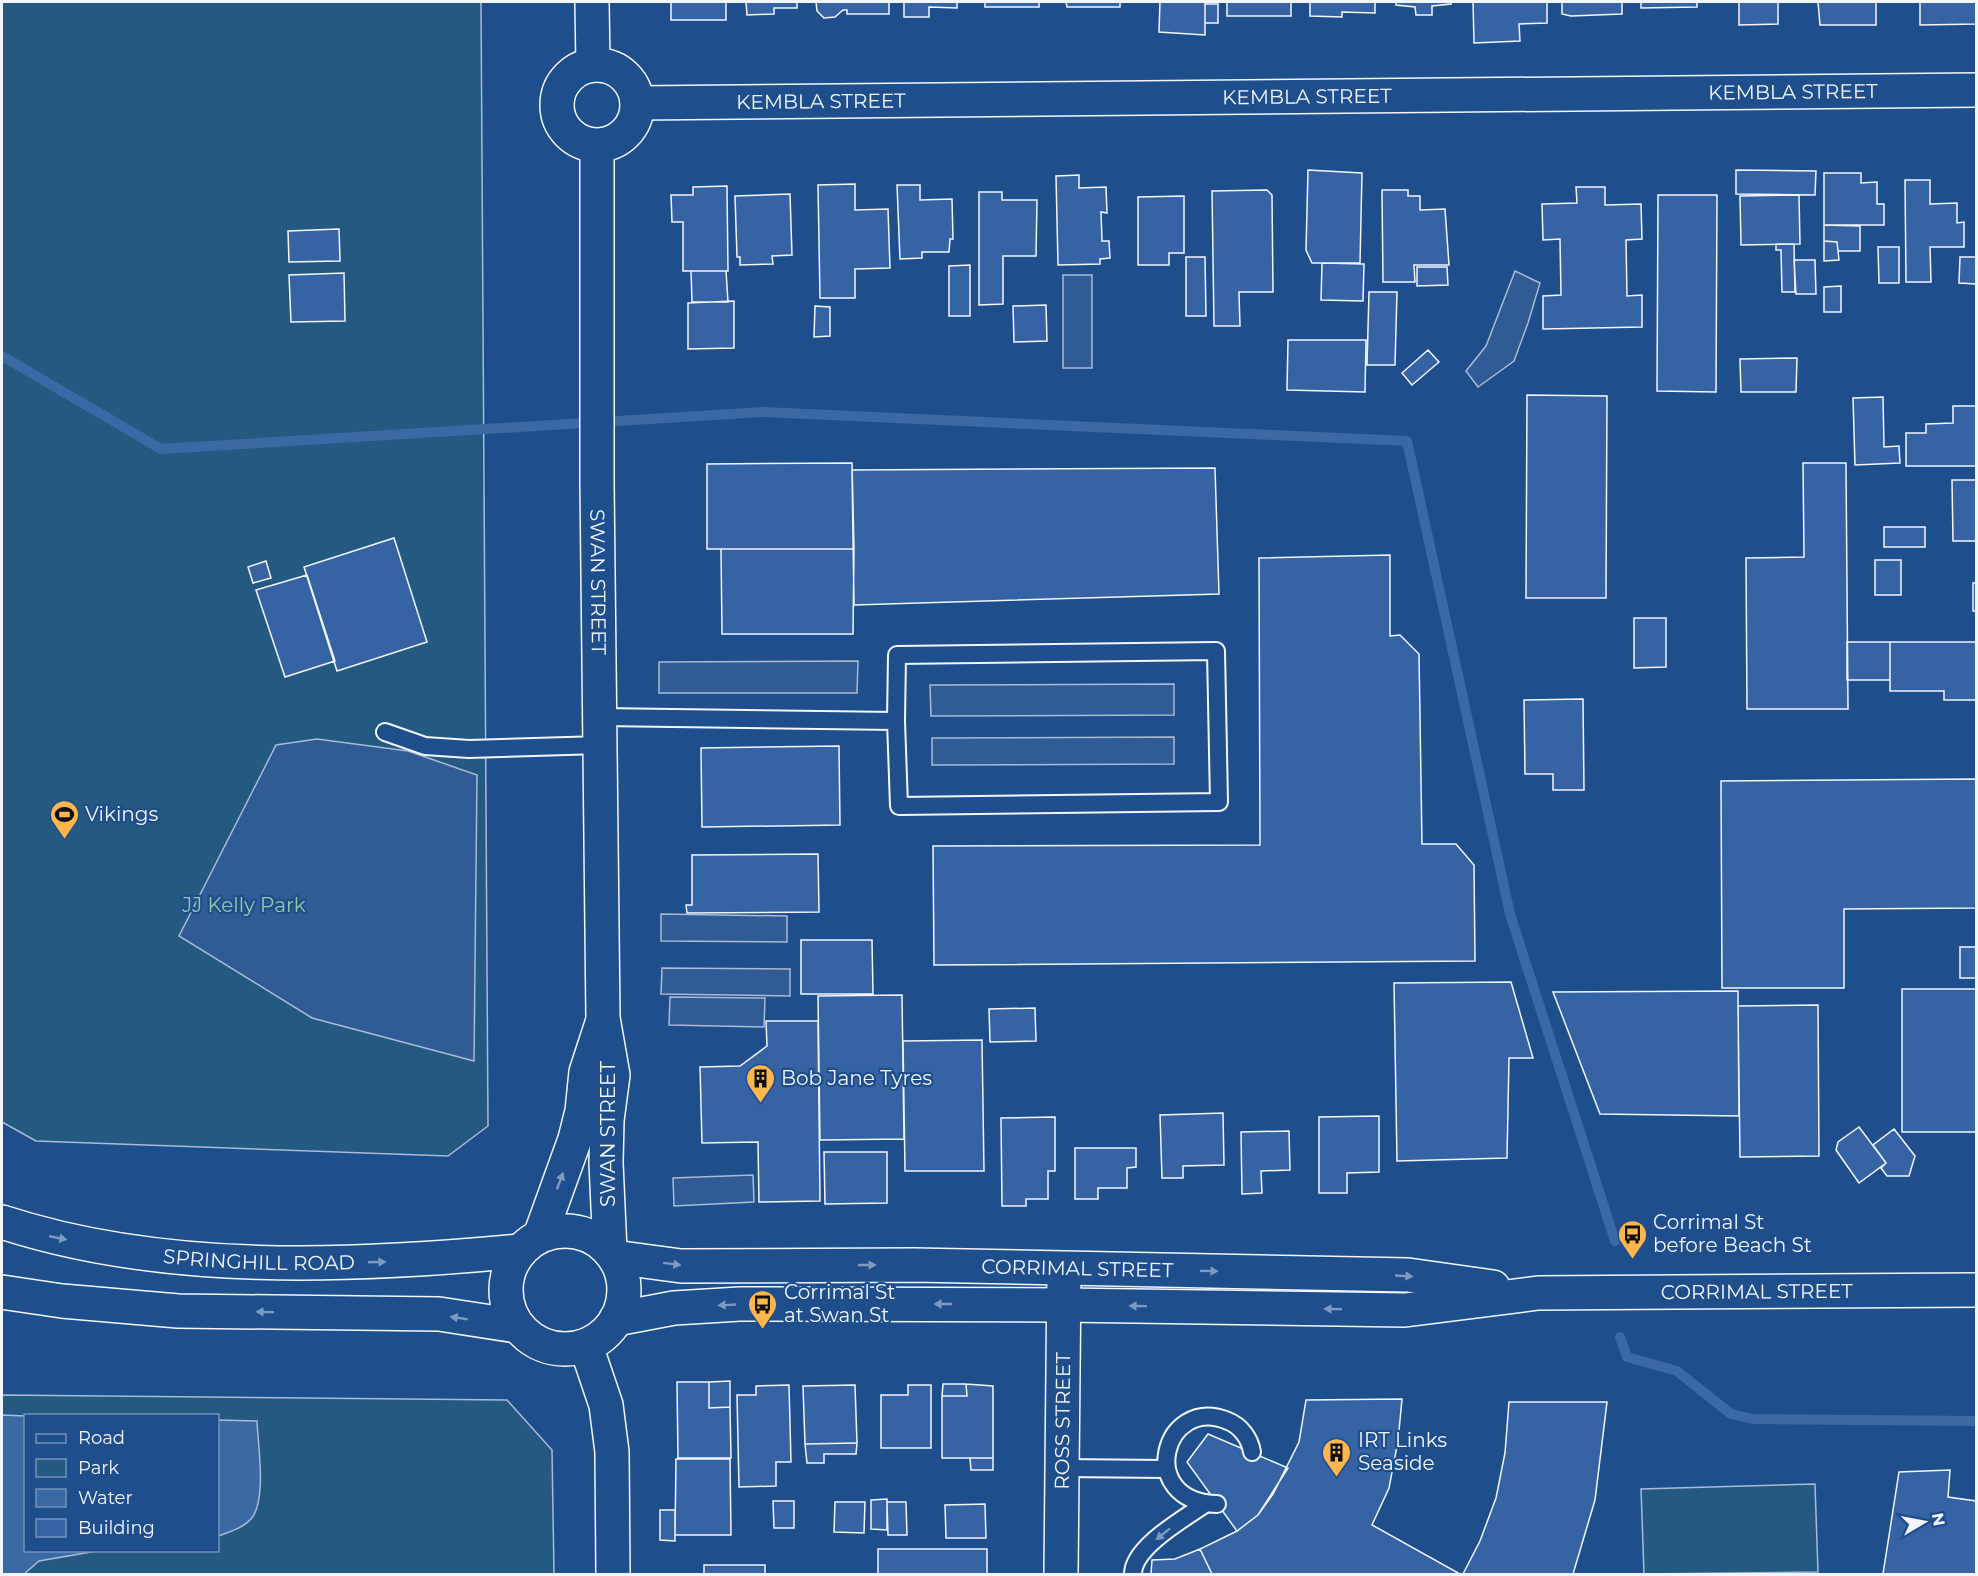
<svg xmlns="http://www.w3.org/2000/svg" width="1978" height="1576" viewBox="0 0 1978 1576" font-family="Montserrat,sans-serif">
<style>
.green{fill:#245a82;stroke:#a8bbd7;stroke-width:1.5;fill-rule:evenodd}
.parking{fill:#305b95;stroke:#a8bbd7;stroke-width:1.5}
.water{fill:#3b69a3;stroke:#a8bbd7;stroke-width:1.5}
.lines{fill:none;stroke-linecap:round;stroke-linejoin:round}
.stream{stroke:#3b69a3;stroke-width:10}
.building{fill:#3563a3;stroke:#f2f6ff;stroke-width:1.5}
.lane-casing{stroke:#f2f6ff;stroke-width:20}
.street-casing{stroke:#f2f6ff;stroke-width:36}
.secondary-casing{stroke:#f2f6ff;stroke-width:36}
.primary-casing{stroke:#f2f6ff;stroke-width:36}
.lane{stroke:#1f4e8c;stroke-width:16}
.street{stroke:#1f4e8c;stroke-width:33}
.secondary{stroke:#1f4e8c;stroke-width:33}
.primary{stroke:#1f4e8c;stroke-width:33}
.oneway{fill:#7e9ac0}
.labels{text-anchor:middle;stroke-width:4.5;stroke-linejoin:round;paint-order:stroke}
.street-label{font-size:20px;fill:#f2f6ff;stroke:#1f4e8c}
.poi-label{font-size:20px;fill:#f2f6ff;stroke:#1f4e8c;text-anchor:start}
.park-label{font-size:20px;fill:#97c8a6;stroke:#1f4e8c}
</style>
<rect width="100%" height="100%" fill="#1f4e8c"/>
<path class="green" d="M2 2H481L488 1126 448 1156 36 1141 2 1122Z
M2 1395 507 1400 552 1450 554 1574H2ZM26 1416H218V1550H26Z
M1815 1484 1818 1572 1644 1574 1641 1489Z"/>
<path class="parking" d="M1515 271 1540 283 1528 323 1514 361 1478 387 1466 371 1486 346Z
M1063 275H1092V368H1063Z
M858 661 857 693H659V662Z
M1174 684V715L931 716 930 685Z
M1174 737V764L932 765V738Z
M317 739 408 751 477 775 474 1061 312 1018 179 936 276 745Z
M661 914 787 916V942L661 941Z
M662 968 790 969V996L661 994Z
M670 997 765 998 764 1027 669 1025Z
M753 1175 754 1202 674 1206 673 1178Z"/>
<path class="water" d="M2 1415 25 1416 26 1550 97 1551 39 1561 24 1574H2Z
M218 1420 257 1421C258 1445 267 1501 251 1519 243 1528 229 1532 218 1536Z"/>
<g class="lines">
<path class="stream" d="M2 356 161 449 763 412 1407 441 1510 914 1615 1241
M1620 1337 1627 1357 1677 1371 1731 1414 1752 1419 1976 1421"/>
</g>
<path class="building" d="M671 2H726V20H671Z
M746 2H797V8H774V14L747 15Z
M816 2H889V14H847V10H843L835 17 824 18 817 11Z
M904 2H957V8L929 7V17H904Z
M985 2H1039V7H985Z
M1066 2H1120V7H1067Z
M1160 2H1205V35L1159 32Z
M1227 2H1291V16H1227Z
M1310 2H1375V13L1342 12V17L1310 16Z
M1396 2H1451V4L1432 6V15H1416L1415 7 1396 5Z
M1473 2H1547V23L1519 24 1520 41 1474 43Z
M1562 2H1622V14L1571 16 1562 14Z
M1641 2H1697V7L1641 8Z
M1739 2H1778V24L1739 25Z
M1818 2H1876V25H1820Z
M1920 2H1976V24L1920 25Z
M1205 4H1218V23H1205Z
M1308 170 1362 173 1360 263H1312L1306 250Z
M1736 170 1816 171 1815 195 1736 194Z
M1824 173H1861V183L1877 182V204H1884V225H1824Z
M1079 175V188L1106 187 1107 213 1101 212 1102 241H1109L1110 258 1100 259V264L1058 265 1056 176Z
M1905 180H1930V204L1957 203V223L1964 222V247H1930L1931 282H1906Z
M855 184V210L888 209 890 268 855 269V298H820L818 185Z
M897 185H920V200L952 199 953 239H950L949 252H922V258L900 259Z
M727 186 728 271H683V222H672L671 195H693V187Z
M1576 187H1605V205L1641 204 1642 239 1626 240 1627 296 1642 295V327L1543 329V296L1561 295 1560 239 1543 240 1542 204 1577 203Z
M1267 190 1272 195 1273 292H1239L1240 326H1214L1212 191Z
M1382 190H1408V196H1420V210L1445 209 1449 265H1414L1415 282H1383Z
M979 192H1002V200H1037L1036 256H1003V304L979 305Z
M790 194 792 255 772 256 773 264 740 265V257H737L735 196Z
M1658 195H1717L1716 392 1657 391Z
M1799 195 1800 244 1741 245 1740 196Z
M1184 196V253H1169V265H1138V197Z
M1824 225 1860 226V251H1838L1837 242 1824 241Z
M339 229 340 261 289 262 288 231Z
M1824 241 1837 242 1839 260 1824 261Z
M1776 244H1794L1795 292H1782L1781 250H1776Z
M1878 247H1899V283H1879Z
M1186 257H1205L1206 316H1186Z
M1960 257H1976V284L1959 283Z
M1794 260H1815L1816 294H1796Z
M1322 263 1364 264 1363 301 1321 300Z
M970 265V316H949V266Z
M1417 267H1447L1448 285 1417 286Z
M691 271H726L728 302H692Z
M344 273 345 321 291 322 289 275Z
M1841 286V312H1824V287Z
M1369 292H1397L1395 365H1367Z
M734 301V348L688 349V303Z
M1046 305 1047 341 1014 342 1013 306Z
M815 306 830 307V336L814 337Z
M1288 340H1366L1365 392 1287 390Z
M1428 350 1439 362 1412 385 1402 373Z
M1797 358 1796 392H1741L1740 359Z
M1527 395 1607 396 1606 598H1526Z
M1883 397 1884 447 1899 446 1900 463 1855 465 1853 398Z
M1953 406H1976V466H1906V433H1926V424L1953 423Z
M852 463 854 549H707V464Z
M1803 463H1846L1848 709H1747L1746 558 1804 557Z
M1215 468 1219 594 854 605 852 470Z
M1952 480H1976V541H1953Z
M1884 527H1925V547H1884Z
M394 538 427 642 337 671 304 567Z
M721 549H854L853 634H722Z
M1390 555V636L1400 635 1419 654 1422 844H1456L1474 865 1475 961 934 965 933 846 1260 845 1259 558Z
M1875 560H1901V595H1875Z
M266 561 271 578 253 583 248 567Z
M307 575 335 661 285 677 256 590Z
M1973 583H1976V611H1973Z
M1634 618H1666V667L1634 668Z
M1847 642H1890V680H1847Z
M1890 642H1976V700H1944V691H1890Z
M1583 699 1584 790H1553V774H1525L1524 700Z
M839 746 840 825 702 827 701 748Z
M1976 779V908L1844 909V988H1722L1721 781Z
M818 854 819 912 687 913 686 905H692V855Z
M801 940H872L873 994H801Z
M1960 947H1976V978H1960Z
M1511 982 1533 1058H1509L1507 1158 1397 1161 1394 983Z
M1902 989H1976V1132H1902Z
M1738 991 1739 1116 1600 1114 1553 992Z
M902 995 904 1139 820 1140 818 996Z
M1818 1005 1819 1156 1740 1157 1738 1006Z
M1035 1008 1036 1041 990 1042 989 1009Z
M766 1021H818L820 1201 759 1202 758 1142 702 1143 700 1067 740 1066 767 1046Z
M982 1040 984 1171H905L903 1041Z
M1223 1113 1224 1165 1183 1166V1178H1162L1160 1115Z
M1379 1116V1172L1347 1173V1193H1319V1117Z
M1055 1117V1171H1048V1199H1026V1206H1002L1001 1118Z
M1859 1127 1886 1163 1859 1183 1836 1150 1838 1142Z
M1894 1129 1915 1156 1909 1176H1887L1881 1168 1886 1163 1873 1145Z
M1289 1131 1290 1170 1261 1171 1262 1193 1242 1194 1241 1132Z
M1075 1148H1136V1167L1127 1168V1188H1098V1199H1075Z
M824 1152H887V1203L825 1204Z
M730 1381V1407L709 1408V1382Z
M677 1382H709V1408L730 1407 731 1458H678Z
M943 1384H966L967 1396H942Z
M966 1384 993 1386V1458H942V1396H967Z
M789 1385 791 1462H776V1486L739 1487 737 1395H756V1386Z
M855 1385 857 1443 805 1444 803 1386Z
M908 1385H931V1448H881V1395H908Z
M1402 1399 1398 1441 1389 1488 1372 1525 1460 1574H1212L1200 1549 1237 1531 1258 1515 1273 1494 1299 1442 1306 1400Z
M1509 1402H1607L1595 1500 1573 1574H1463L1480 1541 1496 1498 1505 1453Z
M1208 1434 1288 1468 1258 1515 1237 1531 1187 1462Z
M857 1443 856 1454H824V1463H807L805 1444Z
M970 1458H993V1470H971Z
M676 1459H730L731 1535H675Z
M1950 1470 1948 1497 1976 1501V1574H1883L1899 1472Z
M887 1499V1530L871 1529V1500Z
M773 1501H794V1528H774Z
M835 1502H865L864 1533 834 1532Z
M887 1502H906L907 1535H888Z
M985 1504 986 1538H946L945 1505Z
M660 1510H675V1541L660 1540Z
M878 1549H987V1574H878Z
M1200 1549 1212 1574H1151L1152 1560 1175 1559Z
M704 1565H765V1574H704Z"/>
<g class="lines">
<defs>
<path id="lane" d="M600 717 896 721 897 655 1216 651 1219 802 899 806 896 721
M385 732 425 746 469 749 601 745
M1062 1468 1166 1469
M1217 1504C1135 1502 1163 1394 1228 1421 1241 1426 1250 1439 1252 1452
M1133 1574C1133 1547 1185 1518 1205 1504"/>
<g id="street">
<path d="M586 1346 606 1405 612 1452 613 1574"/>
<path id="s1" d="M1061 1574 1064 1269"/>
</g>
<g id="secondary">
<path d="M592 2 593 65"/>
<circle cx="597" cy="105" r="40"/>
<path id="s2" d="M638 103 1976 90"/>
<path id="s3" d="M597 146V482L603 1018 613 1075 607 1120 606 1163 610 1251"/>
<path d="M540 1236 575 1139 582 1111 586 1072 602 1023"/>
</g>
<g id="primary">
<path id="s4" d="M2 1222C164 1275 352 1267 520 1251"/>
<circle cx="565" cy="1290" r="59"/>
<path id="s5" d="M614 1257 681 1266 914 1265 1408 1275 1493 1287"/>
<path d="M2 1292 62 1301 178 1311 439 1314 517 1326"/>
<path id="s6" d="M616 1319 674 1308 740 1304 1064 1305 1405 1310 1538 1293 1976 1290"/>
</g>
</defs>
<use href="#lane" class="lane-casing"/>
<use href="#street" class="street-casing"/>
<use href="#secondary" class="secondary-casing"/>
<use href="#primary" class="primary-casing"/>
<use href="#lane" class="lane"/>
<use href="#street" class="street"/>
<use href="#secondary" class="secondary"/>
<use href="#primary" class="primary"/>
</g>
<defs><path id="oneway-solid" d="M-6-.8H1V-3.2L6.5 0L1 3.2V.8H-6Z" transform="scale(1.5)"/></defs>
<g class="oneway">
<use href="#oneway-solid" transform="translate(560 1181) rotate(-70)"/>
<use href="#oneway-solid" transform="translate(58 1238) rotate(11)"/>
<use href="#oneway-solid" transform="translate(377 1262) rotate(-2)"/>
<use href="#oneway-solid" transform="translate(672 1264) rotate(7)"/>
<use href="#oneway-solid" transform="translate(867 1265)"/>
<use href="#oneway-solid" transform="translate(1209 1271) rotate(1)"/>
<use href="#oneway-solid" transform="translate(1404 1276) rotate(3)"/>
<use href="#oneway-solid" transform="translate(943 1304) rotate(-180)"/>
<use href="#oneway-solid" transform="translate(727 1305) rotate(177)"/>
<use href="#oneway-solid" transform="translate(1138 1306) rotate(-179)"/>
<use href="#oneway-solid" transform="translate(1333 1309) rotate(-179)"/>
<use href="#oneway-solid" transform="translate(265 1312) rotate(-179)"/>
<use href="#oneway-solid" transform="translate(459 1318) rotate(-171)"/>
<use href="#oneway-solid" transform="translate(1163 1534) rotate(141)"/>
</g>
<defs>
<symbol id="stadium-pin" viewBox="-11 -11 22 30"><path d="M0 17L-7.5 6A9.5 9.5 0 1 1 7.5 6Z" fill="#ffb74d" stroke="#1f4e8c"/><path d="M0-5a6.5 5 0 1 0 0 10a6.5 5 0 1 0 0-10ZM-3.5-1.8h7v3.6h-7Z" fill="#111"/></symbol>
<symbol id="building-pin" viewBox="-11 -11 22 30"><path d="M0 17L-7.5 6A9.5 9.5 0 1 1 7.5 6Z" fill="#ffb74d" stroke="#1f4e8c"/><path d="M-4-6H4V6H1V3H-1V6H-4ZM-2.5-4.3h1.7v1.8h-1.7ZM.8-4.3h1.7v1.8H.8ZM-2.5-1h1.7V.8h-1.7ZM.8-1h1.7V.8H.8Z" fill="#111"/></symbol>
<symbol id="bus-pin" viewBox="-11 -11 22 30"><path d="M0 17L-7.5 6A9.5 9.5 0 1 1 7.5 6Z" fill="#ffb74d" stroke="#1f4e8c"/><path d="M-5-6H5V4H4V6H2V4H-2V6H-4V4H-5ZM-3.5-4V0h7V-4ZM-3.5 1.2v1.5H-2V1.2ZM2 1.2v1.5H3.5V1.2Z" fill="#111"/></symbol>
</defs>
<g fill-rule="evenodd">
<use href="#stadium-pin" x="48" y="798" width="33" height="45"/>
<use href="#building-pin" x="744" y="1062" width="33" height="45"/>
<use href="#bus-pin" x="1616" y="1218" width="33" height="45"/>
<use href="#bus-pin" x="746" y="1288" width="33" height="45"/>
<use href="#building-pin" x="1320" y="1436" width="33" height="45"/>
</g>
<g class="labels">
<g class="street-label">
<text dy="7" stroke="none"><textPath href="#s2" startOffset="1155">KEMBLA STREET</textPath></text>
<text dy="7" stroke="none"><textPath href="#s2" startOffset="669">KEMBLA STREET</textPath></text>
<text dy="7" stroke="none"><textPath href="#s2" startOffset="183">KEMBLA STREET</textPath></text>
<text dy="7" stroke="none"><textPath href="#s3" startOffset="436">SWAN STREET</textPath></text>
<text transform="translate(608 1134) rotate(-90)" y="7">SWAN STREET</text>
<text dy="7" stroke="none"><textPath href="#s4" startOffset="261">SPRINGHILL ROAD</textPath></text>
<text dy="7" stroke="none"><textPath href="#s5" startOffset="464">CORRIMAL STREET</textPath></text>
<text dy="7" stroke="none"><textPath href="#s6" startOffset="1143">CORRIMAL STREET</textPath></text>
<text dy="7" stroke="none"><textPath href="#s1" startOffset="153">ROSS STREET</textPath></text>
</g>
<g class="poi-label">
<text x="85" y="821">Vikings</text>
<text x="781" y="1085">Bob Jane Tyres</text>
<text x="1653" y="1229">Corrimal St<tspan x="1653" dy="23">before Beach St</tspan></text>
<text x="784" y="1299">Corrimal St<tspan x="784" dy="23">at Swan St</tspan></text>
<text x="1358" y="1447">IRT Links<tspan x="1358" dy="23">Seaside</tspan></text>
</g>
<g class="park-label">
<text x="244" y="912">JJ Kelly Park</text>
</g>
</g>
<rect width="1978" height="1576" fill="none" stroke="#f2f6ff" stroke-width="6"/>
<rect x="24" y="1414" width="195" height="138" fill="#1f4e8c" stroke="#7391ba" stroke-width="1.5"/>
<rect x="36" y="1434" width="30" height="9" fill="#1f4e8c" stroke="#7391ba" stroke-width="1.5"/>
<text x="78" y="1444" font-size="18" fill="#f2f6ff">Road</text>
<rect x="36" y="1459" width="30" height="18" fill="#245a82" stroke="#7391ba" stroke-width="1.5"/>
<text x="78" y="1474" font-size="18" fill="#f2f6ff">Park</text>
<rect x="36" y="1489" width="30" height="18" fill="#3b69a3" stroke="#7391ba" stroke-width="1.5"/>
<text x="78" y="1504" font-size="18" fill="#f2f6ff">Water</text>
<rect x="36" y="1519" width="30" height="18" fill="#3563a3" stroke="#7391ba" stroke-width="1.5"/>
<text x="78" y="1534" font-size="18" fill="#f2f6ff">Building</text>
<g transform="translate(1924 1522) rotate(80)" stroke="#1f4e8c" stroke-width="4.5" paint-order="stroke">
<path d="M0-4.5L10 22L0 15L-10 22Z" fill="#f2f6ff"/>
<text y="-9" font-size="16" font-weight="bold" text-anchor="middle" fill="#f2f6ff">N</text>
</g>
</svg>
